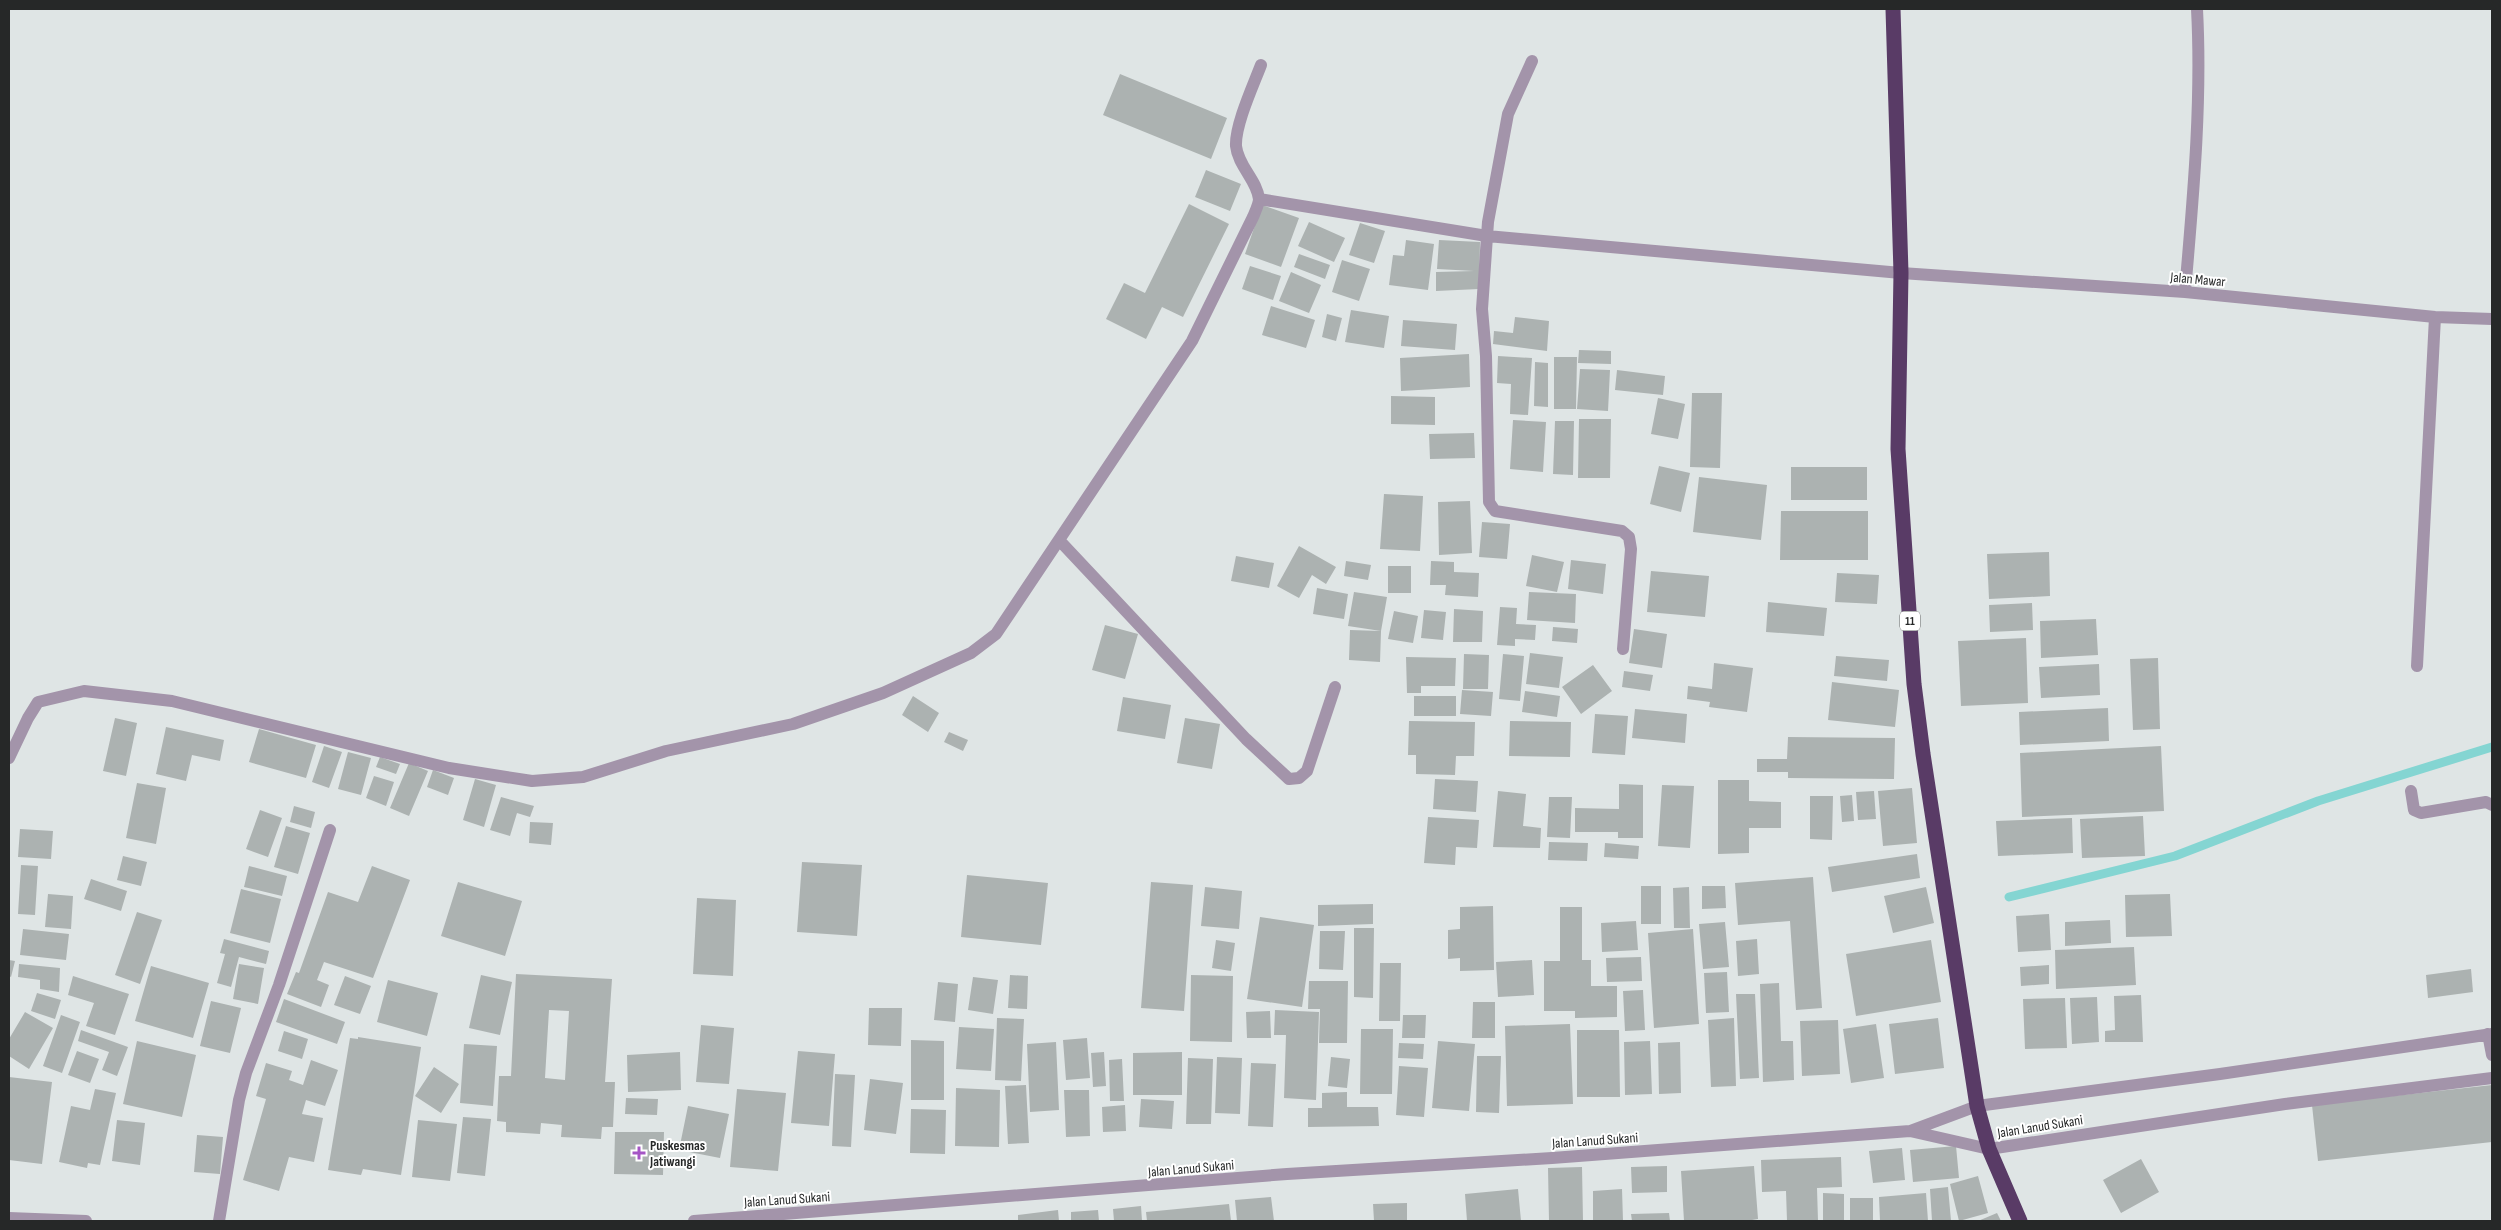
<svg xmlns="http://www.w3.org/2000/svg" width="2501" height="1230" viewBox="0 0 2501 1230" font-family="'Sofia Sans Condensed',sans-serif">
<style>
.lines{fill:none;stroke-linecap:round;stroke-linejoin:round}
.stream{stroke:#84d5d2;stroke-width:9}
.building{fill:#acb2b1;fill-rule:evenodd}
.minor{stroke:#a394aa;stroke-width:12}
.highway{stroke:#593b66;stroke-width:15}
.poi-dot{fill:#a555c5;stroke:#fff;stroke-width:2}
.labels{text-anchor:middle;stroke-width:4;stroke-linejoin:round;paint-order:stroke}
.shield{fill:#fff;stroke:#676868;stroke-width:1}
.shield-label{font-size:12px;font-weight:bold;fill:#262828}
.street-label{font-size:14px;fill:#262828;stroke:#fff}
.poi-label{font-size:14px;font-weight:bold;fill:#262828;stroke:#fff;text-anchor:start}
</style>
<rect width="100%" height="100%" fill="#dfe5e5"/>
<g class="lines">
<path class="stream" d="M2009 897 2175 856 2318 801 2492 747"/>
</g>
<path class="building" d="M1120 74 1227 118 1211 159 1103 115Z
M1206 170 1241 184 1230 211 1195 197Z
M1189 204 1229 224 1183 317 1162 307 1146 339 1106 319 1124 283 1145 293Z
M1262 205 1299 218 1281 267 1245 254Z
M1309 222 1345 238 1334 262 1298 246Z
M1360 223 1385 231 1374 263 1349 255Z
M1406 240 1434 244 1428 290 1389 285 1393 255 1404 256Z
M1439 240 1480 242 1479 289 1436 291V272L1474 271 1437 269Z
M1299 254 1330 265 1325 279 1294 267Z
M1342 260 1370 269 1359 301 1332 292Z
M1250 266 1281 276 1273 300 1242 289Z
M1291 272 1321 285 1309 313 1279 301Z
M1271 306 1315 320 1306 348 1262 335Z
M1351 310 1389 316 1384 348 1345 342Z
M1327 314 1342 318 1336 341 1322 337Z
M1515 317 1549 321 1547 351 1493 344 1494 331 1513 333Z
M1403 320 1457 324 1455 350 1401 346Z
M1579 350 1611 351V364L1578 363Z
M1469 354 1470 387 1401 391 1400 358Z
M1498 356 1532 358 1528 415 1510 414 1511 384 1497 383Z
M1554 357H1577L1576 409H1554Z
M1535 362 1548 363V407L1534 406Z
M1580 369 1610 370 1608 411 1577 409Z
M1617 370 1665 376 1663 395 1615 390Z
M1692 393H1722L1720 468 1690 467Z
M1391 396 1435 397V425L1391 424Z
M1658 398 1685 404 1678 439 1651 434Z
M1579 419H1611L1610 478H1578Z
M1513 420 1546 422 1543 472 1510 469Z
M1555 421H1574L1573 475 1553 474Z
M1474 433 1475 458 1430 459 1429 434Z
M1659 466 1690 473 1681 512 1650 504Z
M1791 467H1867V500H1791Z
M1699 477 1767 485 1761 540 1693 532Z
M1384 494 1423 496 1420 551 1380 549Z
M1470 501 1472 553 1439 555 1438 502Z
M1781 511H1868V560H1780Z
M1482 522 1510 524 1507 559 1479 557Z
M1299 546 1336 567 1326 584 1312 575 1299 598 1277 586Z
M2049 552 2050 596 1989 599 1987 554Z
M1532 555 1564 562 1557 592 1526 586Z
M1236 556 1274 563 1269 588 1231 581Z
M1571 560 1606 564 1603 594 1568 589Z
M1346 561 1371 565 1368 580 1344 576Z
M1431 561 1454 562V572L1479 573 1478 597 1445 595 1446 585H1430Z
M1388 566H1411V593H1388Z
M1651 571 1709 576 1705 617 1647 612Z
M1837 573 1879 575 1877 604 1835 602Z
M1317 588 1348 594 1344 619 1313 614Z
M1354 592 1387 597 1381 631 1348 626Z
M1529 592 1576 594 1575 623 1527 620Z
M1768 602 1827 608 1824 636 1766 632Z
M2032 603 2033 630 1990 632 1989 605Z
M1500 607 1517 608 1516 624 1536 625 1535 640 1515 639V646L1497 645Z
M1454 609 1483 611 1482 642H1453Z
M1424 610 1446 612 1443 640 1421 638Z
M1394 611 1418 616 1413 643 1388 639Z
M2096 619 2098 655 2041 658 2040 621Z
M1105 625 1138 634 1125 679 1092 670Z
M1553 627 1578 629 1577 643 1552 641Z
M1634 629 1667 634 1662 668 1629 663Z
M1350 630 1381 631 1380 662 1349 660Z
M2026 638 2028 703 1961 706 1958 641Z
M1530 653 1563 657 1559 688 1526 684Z
M1464 654 1489 655 1488 689H1463Z
M1503 654 1524 656 1520 701 1499 699Z
M1836 656 1889 660 1887 681 1834 676Z
M1406 657 1456 658 1455 686H1421V693H1407Z
M2158 658 2160 729 2133 730 2130 659Z
M1714 663 1753 668 1747 712 1709 707 1710 702 1687 699 1688 686 1712 689Z
M2099 664 2100 695 2041 698 2039 667Z
M1593 665 1612 691 1581 714 1562 687Z
M1624 671 1653 675 1650 691 1622 687Z
M1832 682 1899 690 1895 727 1828 720Z
M1462 690 1493 692 1491 716 1460 714Z
M1525 691 1560 696 1557 717 1522 712Z
M913 696 939 713 928 732 902 715Z
M1414 696H1456V716H1414Z
M1123 697 1171 705 1165 739 1117 731Z
M2108 708 2109 741 2020 745 2019 712Z
M1635 709 1687 714 1685 743 1632 738Z
M1595 714 1628 716 1625 755 1592 753Z
M115 718 137 723 126 776 103 771Z
M1185 718 1220 724 1212 769 1177 763Z
M1409 721 1475 722 1474 756H1456L1455 775 1416 774V755H1408Z
M1510 721 1571 722 1570 757 1509 756Z
M166 727 224 740 220 761 192 755 186 781 156 774Z
M259 729 316 745 306 778 249 762Z
M949 732 968 740 963 751 944 742Z
M1788 737 1895 738 1894 779 1788 778V772H1757V759H1787Z
M324 746 342 752 329 788 312 782Z
M2161 746 2164 811 2022 817 2020 753Z
M348 752 371 758 361 795 338 789Z
M380 757 400 764 396 774 376 767Z
M409 763 428 771 409 816 390 808Z
M433 770 454 778 448 795 427 787Z
M374 776 394 782 386 806 366 798Z
M475 779 496 785 484 827 463 820Z
M1435 779 1478 781 1476 812 1433 809Z
M1718 780H1749V801L1781 802V828H1749V853L1718 854Z
M137 783 166 788 156 844 126 838Z
M1619 784 1643 785V838H1618V832H1575V808L1619 809Z
M1662 785 1694 786 1690 848 1658 846Z
M1912 788 1917 843 1883 846 1878 791Z
M1498 791 1526 794 1523 826 1541 828 1540 848 1493 847Z
M1874 791 1876 819 1858 820 1856 792Z
M1852 795 1854 821 1842 822 1840 796Z
M1810 796H1833L1832 840 1810 839Z
M501 797 534 806 530 817 517 813 510 836 490 830Z
M1549 797H1572L1570 838 1547 837Z
M294 806 315 812 311 828 290 822Z
M260 810 282 818 268 857 246 849Z
M2143 816 2145 856 2082 858 2080 819Z
M1428 817 1479 820 1477 848 1456 847 1455 865 1424 863Z
M2072 818 2073 853 1998 856 1996 821Z
M530 822 553 823 551 845 529 843Z
M286 826 310 833 298 874 274 867Z
M20 829 53 831 51 859 18 857Z
M1549 842 1588 843 1587 861 1548 860Z
M1605 843 1639 846 1638 859 1604 857Z
M1917 854 1920 878 1832 892 1828 867Z
M123 856 147 862 141 886 117 880Z
M802 862 862 865 857 936 797 932Z
M21 865 38 866 35 915 18 914Z
M249 866 287 876 282 896 244 887Z
M372 866 410 880 373 978 324 962 317 980 329 985 321 1007 287 994 296 972 299 973 328 892 358 902Z
M967 875 1048 883 1041 945 961 937Z
M1813 877 1822 1008 1796 1010 1790 921 1738 925 1735 883Z
M91 879 127 891 121 911 84 899Z
M458 882 522 901 505 956 441 936Z
M1151 882 1193 885 1184 1011 1141 1008Z
M1641 886H1661V924H1641Z
M1702 886H1725L1726 908 1702 909Z
M1205 887 1242 891 1239 929 1201 926Z
M1689 887 1690 928H1674L1673 888Z
M1926 887 1934 923 1893 933 1884 896Z
M241 889 281 899 270 943 230 933Z
M48 894 73 896 71 929 45 927Z
M2170 894 2172 936 2126 937 2125 895Z
M697 898 736 900 733 976 693 974Z
M1373 904V924L1318 926V905Z
M1493 906 1494 970 1460 971V958L1448 959V930L1460 929V907Z
M1560 907H1582V960H1591V986H1617V1017L1575 1018V1011H1544V961H1560Z
M137 912 162 920 140 984 115 975Z
M2049 914 2051 950 2018 952 2016 916Z
M1260 917 1314 925 1302 1007 1247 999Z
M2110 920 2111 943 2065 946V922Z
M1636 921 1638 950 1602 952 1601 923Z
M1725 922 1729 967 1703 969 1699 924Z
M1354 928H1374L1373 998 1354 997Z
M23 929 69 934 66 960 20 955Z
M1693 929 1699 1024 1654 1028 1648 933Z
M1320 931H1345L1343 970 1319 969Z
M224 939 269 951 266 964 239 957 231 987 217 983 225 954 220 953Z
M1757 939 1759 974 1738 976 1736 941Z
M1216 940 1235 943 1231 971 1212 968Z
M1931 940 1941 1002 1856 1016 1846 954Z
M2134 947 2136 985 2056 989 2055 950Z
M1641 957 1642 981 1607 982 1606 958Z
M9 960 15 961 11 977 9 976Z
M1532 960 1534 995 1498 997 1496 962Z
M1380 963H1401L1400 1021H1379Z
M19 964 60 968 59 992 40 989V980L18 977Z
M239 964 264 968 258 1004 233 999Z
M2049 965V984L2021 986 2020 967Z
M151 966 209 983 193 1038 135 1021Z
M2471 969 2473 992 2428 998 2426 975Z
M1727 972 1729 1012 1706 1013 1704 973Z
M516 974 612 979 605 1082H615L613 1127H602L601 1139 561 1137 562 1125 541 1123 540 1134 506 1132V1122L497 1121 499 1076H511ZM549 1010 569 1011 565 1080 545 1078Z
M481 975 512 982 500 1035 469 1028Z
M1010 975 1028 976 1027 1009 1008 1008Z
M1191 975 1233 976 1232 1042 1190 1041Z
M73 976 129 994 115 1035 86 1026 94 1003 68 995Z
M345 976 371 986 360 1014 334 1005Z
M973 977 998 980 993 1014 968 1010Z
M388 980 438 993 427 1036 377 1022Z
M1309 981H1348L1347 1043H1319L1320 1009H1308Z
M938 982 958 984 955 1022 934 1020Z
M1779 983 1781 1041H1793L1794 1080 1763 1082 1760 984Z
M1643 990 1645 1030 1625 1031 1623 991Z
M37 993 61 1000 55 1019 31 1011Z
M1736 994H1755L1759 1078 1740 1079Z
M2141 995 2143 1042H2105V1031L2115 1030 2114 996Z
M2097 997 2099 1042 2072 1044 2070 998Z
M2065 998 2067 1048 2025 1049 2023 999Z
M284 999 345 1022 337 1044 276 1022Z
M211 1001 241 1008 230 1053 200 1046Z
M1473 1002H1495V1038H1472Z
M869 1008H902L901 1046 868 1045Z
M1275 1010 1319 1012 1316 1100 1284 1098 1286 1035H1274Z
M1270 1011 1271 1038H1247L1246 1012Z
M25 1012 53 1028 29 1069 9 1056V1039Z
M61 1015 80 1022 62 1073 43 1066Z
M1403 1015H1426L1425 1038H1402Z
M997 1018 1024 1019 1021 1081 995 1080Z
M1734 1018 1736 1086 1711 1087 1708 1020Z
M1938 1018 1944 1068 1895 1074 1889 1024Z
M1838 1020 1840 1074 1802 1076 1800 1021Z
M1570 1024 1573 1104 1507 1106 1505 1026Z
M1876 1024 1884 1078 1851 1083 1843 1029Z
M701 1025 734 1028 729 1084 696 1082Z
M959 1027 994 1029 991 1071 956 1069Z
M1361 1029H1393L1392 1094H1360Z
M81 1030 128 1047 117 1076 102 1070 109 1052 78 1041Z
M1577 1030H1619L1620 1097H1577Z
M284 1031 308 1039 302 1059 278 1051Z
M358 1037 421 1047 401 1175 363 1169 361 1175 328 1170 350 1038 358 1039Z
M1087 1038 1090 1078 1066 1080 1063 1040Z
M911 1040 944 1041V1100H911Z
M137 1041 196 1055 182 1117 123 1104Z
M1438 1041 1475 1044 1469 1111 1432 1108Z
M1650 1041 1652 1094 1625 1095 1624 1042Z
M1056 1042 1059 1110 1030 1112 1027 1044Z
M1680 1042 1681 1093 1659 1094 1658 1043Z
M1399 1043 1424 1044 1423 1059 1398 1058Z
M464 1044 497 1046 493 1106 460 1103Z
M77 1051 99 1059 90 1083 68 1075Z
M798 1051 835 1054 829 1126 791 1123Z
M680 1052 681 1090 628 1092 627 1055Z
M1104 1052 1106 1086 1093 1087 1091 1053Z
M1182 1052V1095H1133V1053Z
M1477 1056H1501L1499 1113 1476 1112Z
M1217 1057 1242 1058 1240 1114 1215 1113Z
M1331 1057 1350 1059 1347 1088 1328 1086Z
M1188 1058 1213 1059 1211 1124H1186Z
M1122 1059 1124 1101H1110L1109 1060Z
M311 1060 338 1070 325 1106 306 1100 302 1114 323 1118 314 1162 289 1157 279 1191 243 1180 266 1099 256 1096 266 1063 292 1071 289 1080 303 1085Z
M1251 1063 1276 1064 1273 1127 1248 1126Z
M1399 1066 1428 1068 1424 1117 1396 1115Z
M434 1067 459 1084 441 1113 415 1096Z
M835 1074 855 1075 851 1147 832 1146Z
M9 1077 52 1082 42 1164 9 1160Z
M870 1079 903 1083 896 1134 864 1130Z
M1026 1085 1029 1143 1008 1144 1005 1086Z
M2492 1085V1142L2318 1161 2312 1105Z
M956 1088 1000 1090 999 1147 955 1146Z
M95 1089 116 1093 100 1165 88 1163 87 1168 59 1162 71 1106 90 1110Z
M737 1089 786 1093 778 1171 730 1167Z
M1064 1090H1089L1090 1136 1066 1137Z
M1347 1092V1107H1378L1379 1126 1308 1127V1108H1322V1093Z
M626 1098 658 1099 657 1115 625 1114Z
M1141 1099 1174 1101 1172 1129 1139 1127Z
M1125 1105 1126 1131 1103 1132 1102 1107Z
M688 1106 729 1114 720 1158 679 1150Z
M911 1109 946 1110 945 1154 910 1153Z
M463 1117 491 1119 485 1176 457 1173Z
M117 1120 145 1123 140 1165 112 1161Z
M418 1120 457 1124 450 1181 412 1177Z
M615 1132H664L663 1175 614 1174Z
M197 1135 223 1137 220 1174 194 1172Z
M1956 1146 1959 1178 1913 1182 1910 1150Z
M1902 1148 1905 1180 1873 1183 1869 1151Z
M1841 1157 1842 1187 1817 1188 1818 1221H1787L1786 1191 1762 1192 1761 1160Z
M2141 1159 2159 1192 2121 1213 2103 1180Z
M1667 1166V1192L1632 1193 1631 1167Z
M1754 1166 1758 1219 1746 1221H1684L1681 1171Z
M1582 1167 1583 1221H1549L1548 1168Z
M1978 1176 1988 1213 1959 1221 1950 1184Z
M1948 1187 1951 1221H1932L1930 1189Z
M1518 1189 1521 1221H1467L1465 1194Z
M1622 1189 1623 1221H1593V1191Z
M1823 1193 1844 1194V1221H1823Z
M1926 1193 1928 1221H1880L1879 1197Z
M1271 1197 1274 1221H1237L1235 1200Z
M1850 1198H1873V1221H1850Z
M1407 1203V1221H1374L1373 1204Z
M1229 1204 1231 1221H1147L1146 1212Z
M1141 1206 1142 1221H1114L1113 1209Z
M1058 1210 1059 1221H1018V1215Z
M1098 1210 1099 1221H1071V1212Z
M1669 1213 1670 1221H1632L1631 1214Z
M1997 1213 2001 1221H1978Z"/>
<g class="lines">
<path class="minor" d="M1532 61 1508 114 1488 222 1482 309 1486 356 1489 502 1495 511 1622 531 1629 537 1631 549 1623 649
M1259 199 1487 236 1901 273 2185 292 2435 317 2492 319
M2185 292C2193 198 2202 103 2197 9
M1059 540 1246 739 1289 779 1299 778 1307 771 1335 687
M2417 666 2435 317
M9 758 28 718 38 702 84 691 172 701 449 768 532 781 583 777 666 751 793 724 883 693 971 653 996 634 1192 341 1253 217C1255 212 1259 204 1259 199 1257 180 1238 166 1236 146 1235 125 1253 86 1261 65
M2411 791 2414 810 2421 813 2486 802 2492 805
M2488 1034 2492 1055
M1910 1131 1977 1106 2220 1074 2492 1034
M9 1218 86 1221
M219 1221 239 1100 246 1073 279 985 330 830
M694 1221 1287 1174 1552 1158 1910 1131 1989 1149 2285 1104 2492 1078"/>
<path class="highway" d="M1893 9 1901 273 1898 449 1914 684 1923 754 1977 1106 1989 1149 2020 1221"/>
</g>
<path class="poi-dot" d="M636.5 1145.5h5v5h5v5h-5v5h-5v-5h-5v-5h5z"/>
<g class="labels">
<rect class="shield" x="1900" y="611.5" width="20" height="19" rx="4"/>
<g class="shield-label">
<text x="1910" y="625">11</text>
</g>
<g class="street-label">
<text transform="translate(2198 279) rotate(5)" y="5">Jalan Mawar</text>
<text transform="translate(2040 1126) rotate(-9)" y="5">Jalan Lanud Sukani</text>
<text transform="translate(1595 1140) rotate(-4)" y="5">Jalan Lanud Sukani</text>
<text transform="translate(1191 1168) rotate(-5)" y="5">Jalan Lanud Sukani</text>
<text transform="translate(787 1199) rotate(-4)" y="5">Jalan Lanud Sukani</text>
</g>
<g class="poi-label">
<text x="650" y="1150">Puskesmas<tspan x="650" dy="16">Jatiwangi</tspan></text>
</g>
</g>
<rect width="2501" height="1230" fill="none" stroke="#262828" stroke-width="20"/>
</svg>
